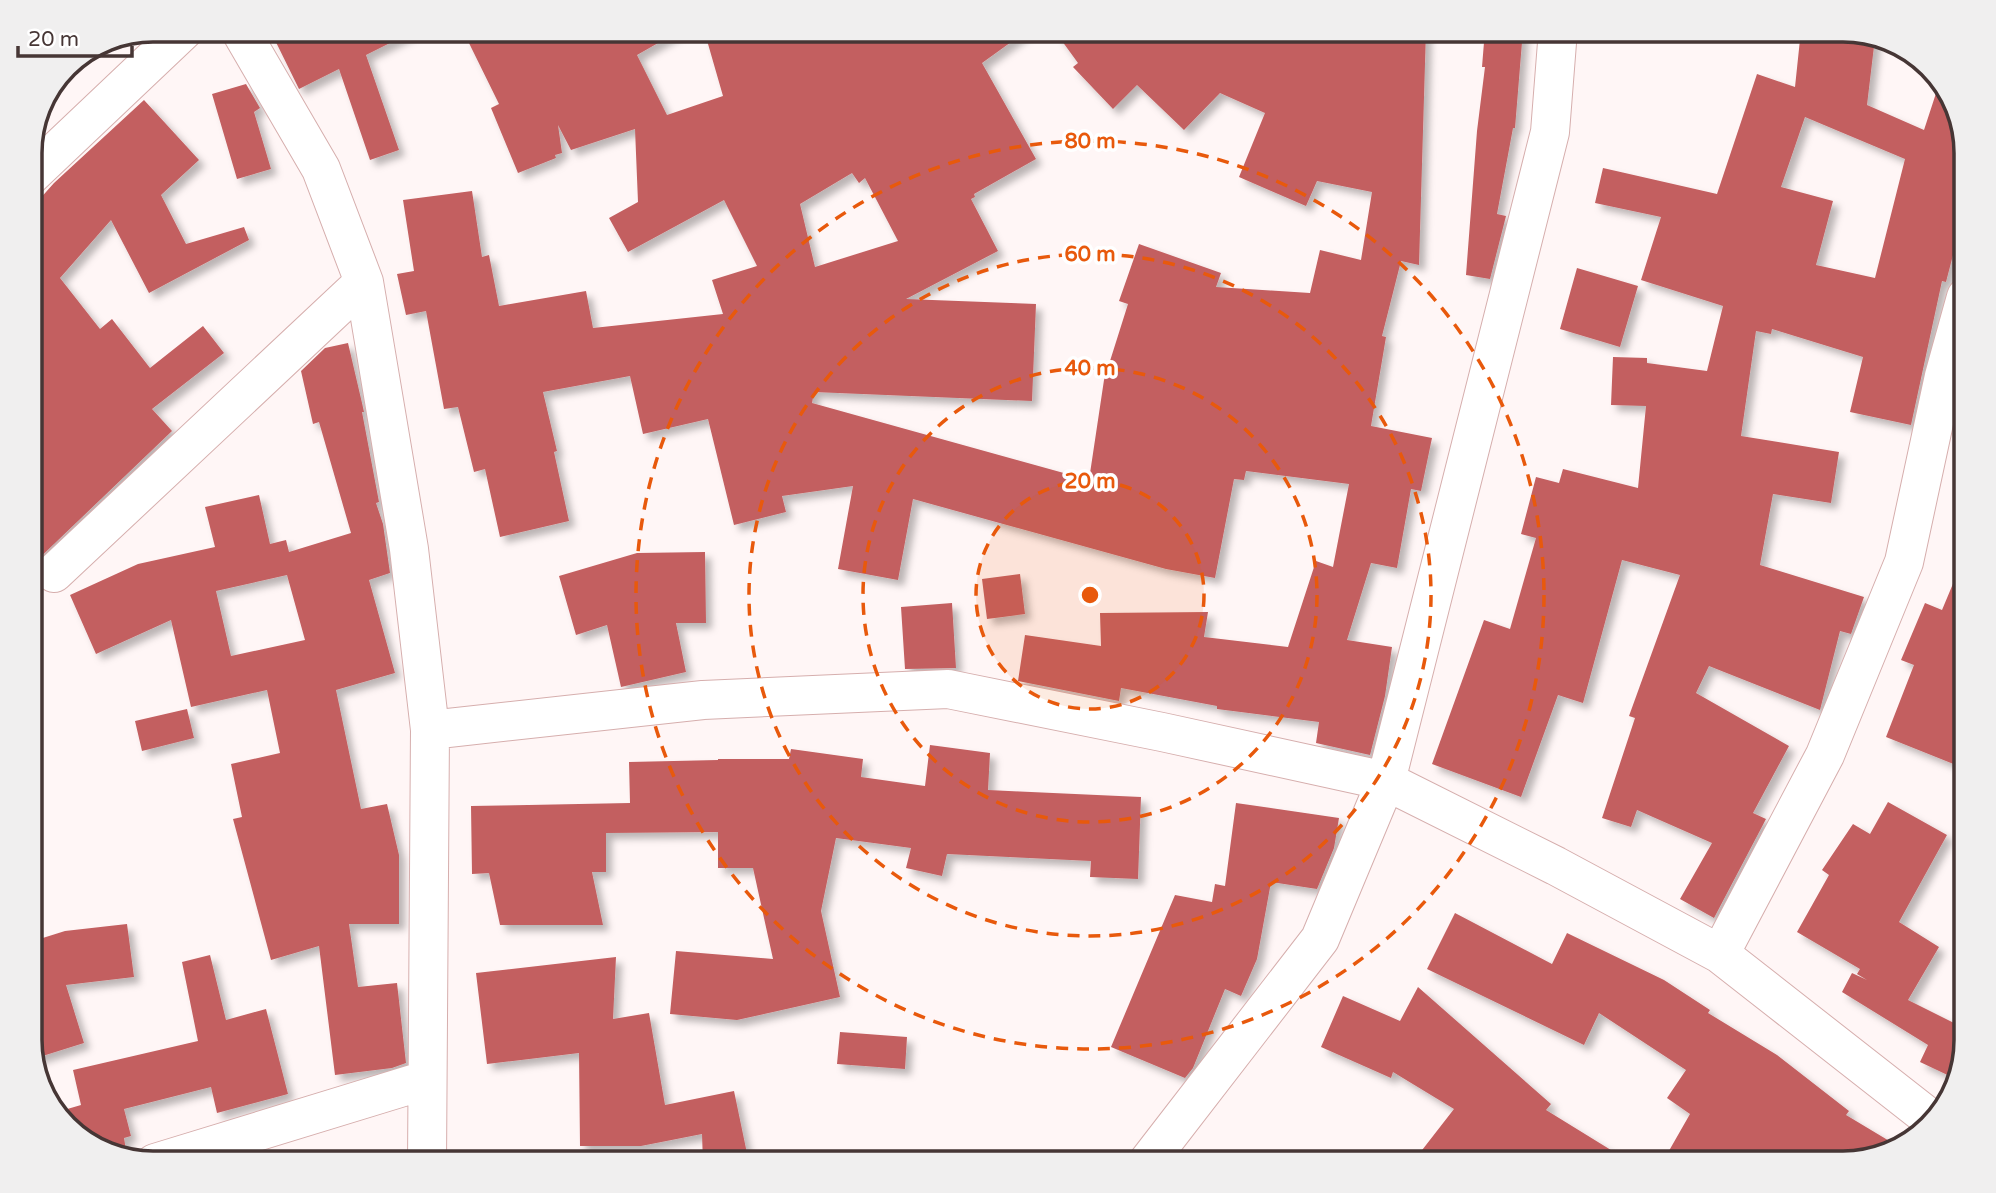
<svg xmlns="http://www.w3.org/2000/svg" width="1996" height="1193" viewBox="0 0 1996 1193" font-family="'Varela Round',sans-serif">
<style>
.building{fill:#c35f60;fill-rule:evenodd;filter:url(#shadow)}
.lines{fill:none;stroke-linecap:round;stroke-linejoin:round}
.minor-casing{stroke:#d6aead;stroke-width:40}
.minor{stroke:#fff;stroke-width:38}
.ring{fill:none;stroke:#e8590c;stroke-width:3.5;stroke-dasharray:12 9}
.rim{fill:none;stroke:#463635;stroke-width:3.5}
.centre{fill:#e8590c;stroke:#fff;stroke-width:3.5}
.ring-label{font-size:21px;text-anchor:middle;font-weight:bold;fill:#e8590c;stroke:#fff;stroke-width:7;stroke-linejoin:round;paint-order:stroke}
</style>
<defs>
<filter id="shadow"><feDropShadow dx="6" dy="6" stdDeviation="3.5" flood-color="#0004"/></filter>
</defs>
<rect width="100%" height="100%" fill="#fff6f6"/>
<path class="building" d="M270 30H416L366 55 399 150 370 160 339 69 299 89Z
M487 30H681L637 55 667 115 723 96 704 30H1028L982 63 1036 159 974 194 975 197 971 199 998 251 906 299 1036 304 1032 401 814 392 812 403 1089 480 1104 380 1128 304 1119 301 1139 244 1221 273 1216 287 1310 293 1320 250 1361 260 1372 192 1317 181 1306 206 1239 177 1265 113 1220 93 1184 130 1137 85 1113 109 1073 67 1078 63 1054 30H1426L1419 265 1401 261 1382 336 1386 337 1371 426 1432 438 1421 491 1411 489 1397 568 1371 563 1347 640 1392 647 1385 696 1370 755 1316 743 1319 722 1217 709V706L1121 688 1119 701 1018 681 1025 635 1101 646 1100 613 1208 612 1204 637 1288 647 1316 561 1333 567 1349 484 1246 471 1244 480 1234 479 1215 578 1166 569 913 499 898 580 838 569 853 486 782 496 786 512 734 525 708 419 643 434 630 376 543 392 557 451 554 452 569 521 500 537 485 469 474 472 458 407 444 409 426 311 406 315 397 274 414 271 403 200 472 191 482 257 489 255 499 306 586 291 593 328 723 314 712 280 757 266 724 200 628 252 609 218 638 202 635 129 571 150 558 125 562 153 555 155 556 158 518 173 491 108 499 104 467 39ZM852 173 859 183 865 178 898 241 815 267 800 204Z
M1485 30H1523L1515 128H1513L1497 214 1506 216 1490 279 1466 275 1477 131 1485 67H1482Z
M1801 30H1843L1875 38 1867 105 1924 130 1940 81 1950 91 1966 146V205L1946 282 1942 281 1911 425 1850 412 1863 357 1772 329 1771 334 1756 331 1741 436 1839 452 1831 503 1773 494 1760 565 1864 597 1851 634 1840 631 1820 710 1709 666 1696 693 1789 746 1753 813 1766 819 1714 918 1680 899 1712 843 1637 810 1631 827 1602 818 1635 718 1629 716 1680 575 1622 560 1583 703 1558 695 1521 797 1432 764 1484 620 1510 629 1536 538 1521 534 1536 477 1559 483 1563 469 1638 488 1646 406 1611 405 1613 357 1647 358V363L1707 371 1723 306 1641 280 1661 217 1595 203 1603 168 1717 194 1757 74 1795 87ZM1805 117 1905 159 1875 278 1816 265 1833 201 1781 187Z
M246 84 260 108 254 112 271 169 237 179 212 94Z
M144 100 199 160 161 195 186 244 244 227 249 240 149 293 111 220 60 278 100 329 112 319 150 368 203 326 224 353 152 409 172 431 30 567V210L54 183Z
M1577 268 1638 286 1620 347 1560 329Z
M348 343 362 403 364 412H362L379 502 376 503 383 524 390 573 369 580 395 673 336 690 361 809 387 804 399 855V924H349L358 987 397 983 406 1063 392 1068 335 1075 319 946 271 960 233 819 242 817 231 764 280 753 267 690 191 707 171 620 96 654 70 595 138 564 215 547 205 507 259 495 270 544 286 540 289 552 351 533 319 422 313 424 301 371 325 348ZM287 575 305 640 231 656 216 591Z
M705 552 706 623H676L686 672 621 687 607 625 576 635 559 576 637 553Z
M1965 555H1966V769L1886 737 1914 665 1901 660 1925 603 1942 610Z
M1020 574 1025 614 987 619 982 579Z
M952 603 956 668 905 669 901 607Z
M187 709 194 738 142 751 135 721Z
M930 745 990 753 988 790 1141 797 1138 879 1090 877 1091 861 947 854 942 876 906 868 911 848 836 838 821 911 840 997 737 1020 670 1014 676 951 773 959 753 868H718V832L606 833V872H592L603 925H500L489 873 472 874 471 806 630 803 629 762 718 760V759H789L791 749 863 759 861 777 925 786Z
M1888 802 1947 835 1899 922 1939 947 1908 1000 1966 1029V1040L1956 1079 1920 1062 1928 1045 1842 992 1852 973 1867 980 1857 974 1860 969 1797 932 1829 875 1822 870 1853 824 1870 834Z
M1236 803 1339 818 1334 848 1317 889 1271 882 1257 959 1241 996 1225 989 1193 1068 1185 1078 1111 1047 1175 895 1212 902 1215 884 1225 886Z
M1455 913 1552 964 1567 933 1664 980 1710 1010 1708 1013 1777 1055 1849 1111 1846 1115 1901 1148 1844 1163H1662L1690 1114 1667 1098 1686 1070 1599 1013 1584 1045 1427 969Z
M127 924 134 977 66 985 84 1043 33 1059 30 1048V942L65 931Z
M210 955 226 1020 266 1009 288 1094 217 1113 211 1087 124 1109 131 1136 124 1138 127 1156 91 1147 57 1112 81 1105 73 1070 198 1041 182 962Z
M616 957 613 1019 649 1013 665 1105 734 1091 749 1163H703L702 1134 641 1146H580L579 1053 487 1064 476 973Z
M1418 987 1551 1104 1546 1110 1632 1163H1412L1454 1109 1393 1072 1391 1078 1321 1047 1343 996 1400 1021Z
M840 1032 907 1037 905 1069 837 1064Z"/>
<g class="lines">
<defs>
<path id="minor" d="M240 30 321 169 364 282 409 549 430 730 427 1163
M30 176 184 30
M54 573 364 282
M430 730 703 700 948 689 1162 732 1386 781 1556 866 1720 954 1932 1120
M1720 954 1825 755 1904 562 1944 376 1966 297
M155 1163 426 1080
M1147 1163 1320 939 1386 781 1550 132 1558 30"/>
</defs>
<use href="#minor" class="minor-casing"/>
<use href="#minor" class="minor"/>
</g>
<circle cx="1090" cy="595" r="114" fill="#e8590c" fill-opacity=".12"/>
<g class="ring">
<circle cx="1090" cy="595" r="114"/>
<circle cx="1090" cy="595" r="227"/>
<circle cx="1090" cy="595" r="341"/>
<circle cx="1090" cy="595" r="454"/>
</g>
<path d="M0 0H1996V1193H0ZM153 42H1843A111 111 0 0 1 1954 153V1040A111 111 0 0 1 1843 1151H153A111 111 0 0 1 42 1040V153A111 111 0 0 1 153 42Z" fill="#f0efef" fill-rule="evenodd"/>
<path class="rim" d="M153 42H1843A111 111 0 0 1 1954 153V1040A111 111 0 0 1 1843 1151H153A111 111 0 0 1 42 1040V153A111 111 0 0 1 153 42Z"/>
<circle cx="1090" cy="595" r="10" class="centre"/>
<g class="ring-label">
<text x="1090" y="148">80 m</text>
<text x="1090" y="261">60 m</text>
<text x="1090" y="375">40 m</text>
<text x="1090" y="488">20 m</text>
</g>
<path d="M18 46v10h114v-10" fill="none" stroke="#463635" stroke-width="3.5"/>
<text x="28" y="46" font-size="21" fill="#463635" stroke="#ffffff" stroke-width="5" paint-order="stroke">20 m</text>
</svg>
